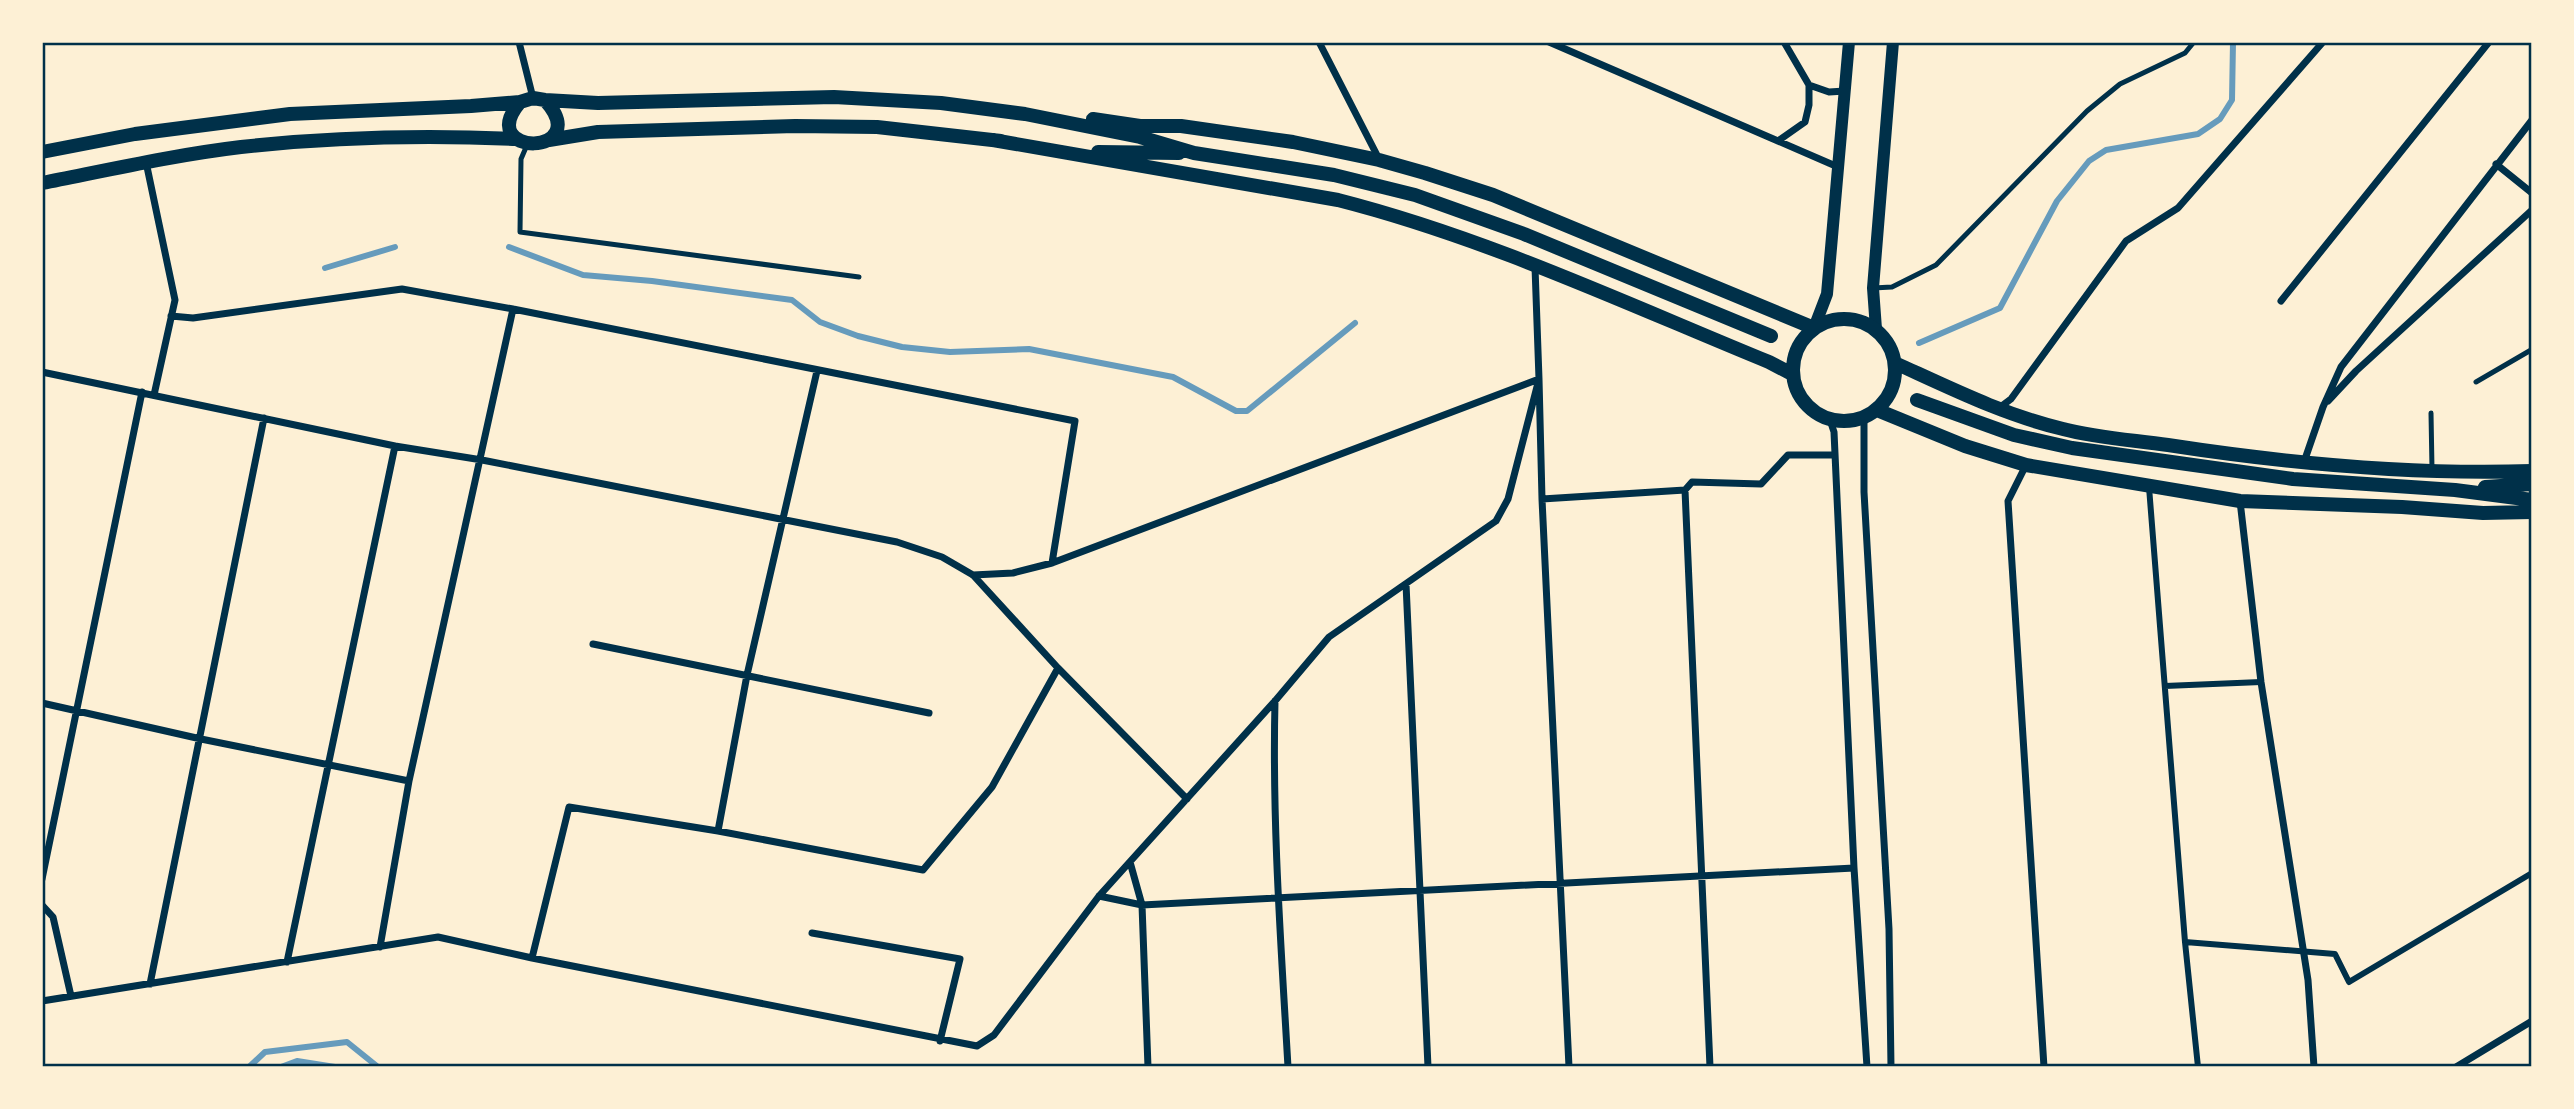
<svg xmlns="http://www.w3.org/2000/svg" width="2574" height="1109" viewBox="0 0 2574 1109" font-family="Overpass,sans-serif">
<style>
.lines{fill:none;stroke-linecap:round;stroke-linejoin:round}
.stream{stroke:#669bbc;stroke-width:6}
.service{stroke:#003049;stroke-width:5}
.pedestrian{stroke:#003049;stroke-width:6}
.minor{stroke:#003049;stroke-width:7}
.tertiary{stroke:#003049;stroke-width:12}
.secondary{stroke:#003049;stroke-width:14}
.neatline{fill:none;stroke:#003049;stroke-width:2.5}
</style>
<rect width="100%" height="100%" fill="#fdf0d5"/>
<g class="lines">
<path class="stream" d="M509 247 583 275 652 281 792 300 820 322 858 336 902 347 950 352 1029 349 1173 377 1236 411H1247L1355 323
M325 268 395 247
M1919 343 2000 308 2057 201 2089 161 2106 150 2198 134 2220 119 2232 100 2233 42
M249 1067 265 1052 347 1042 378 1067
M281 1067 297 1061 335 1067"/>
<path class="service" d="M527 145 521 159 520 232 859 277
M1873 288 1892 287 1936 265 2087 111 2120 84 2185 53 2194 42
M2476 382 2531 350 2532 352
M2431 413 2432 469"/>
<path class="pedestrian" d="M2149 487 2185 942 2198 1067
M2165 686 2261 682
M2185 942 2335 954 2349 982 2532 873"/>
<path class="minor" d="M519 42 533 98
M1319 42 1379 159
M1549 42 1838 167
M1784 42 1809 85
M1809 85 1829 92 1845 91
M1778 141 1805 122 1809 105V85
M146 162 175 300 154 395
M2496 164 2532 193
M2281 301 2489 42
M171 316 193 318 402 289 513 309 1075 421 1052 563
M42 372 395 446 482 460 897 542 942 557 973 575 1058 668 1187 799
M2328 401 2356 371 2532 210
M1999 408 2011 399 2126 241 2178 208 2323 42
M1864 418V492L1889 929 1891 1067
M1830 420 1834 432 1854 868 1867 1067
M2304 462 2323 407 2341 367 2532 120
M2026 465 2008 501 2044 1067
M1685 490 1710 1067
M1542 499 1685 490 1692 482 1761 484 1788 455H1835
M2240 501 2261 682 2308 980 2314 1067
M973 575 1013 573 1052 563 1539 379 1542 499 1569 1067
M1406 584 1428 1067
M593 644 929 713
M1275 701C1272 823 1281 945 1288 1067
M42 703 201 739 409 781
M718 831 747 675 817 371
M1130 862 1142 905 1148 1067
M42 879 142 392
M1099 896 1142 905 1854 868
M42 905 53 917 71 996
M812 933 960 959 940 1041
M380 947 409 781 513 309
M532 958 569 807 718 831 923 870 992 787 1058 668
M287 962 395 446
M150 984 264 418
M42 1001 438 937 532 958 977 1046 994 1035 1099 896 1275 701 1329 637 1496 521 1508 499 1539 379 1535 267
M2456 1067 2532 1021"/>
<path class="tertiary" d="M1814 328 1827 294 1849 42
M1876 329 1873 288 1893 42"/>
<path class="secondary" d="M520 102C473 158 596 157 545 100
M1093 119 1140 126H1181L1293 142 1379 160 1425 173 1493 195 1814 328
M549 140 598 132 795 126 877 127 1001 141
M993 140 1338 200C1487 238 1627 304 1769 362L1792 374
M42 152 135 134 290 114 471 106 520 102 533 98 545 100 598 103 834 97 941 103 1025 114 1140 137 1194 153 1334 175 1415 195 1524 234 1771 336
M1098 152 1179 153
M42 183C108 170 174 155 241 147 332 137 425 135 517 139
M1793 370a51 51 0 1 1 102 0a51 51 0 1 1-102 0Z
M1895 363C1950 388 2004 415 2063 429 2097 438 2133 440 2168 445 2285 463 2413 475 2532 471
M1917 400 2014 435 2072 448 2293 479 2455 490 2532 500
M1877 410 1965 446 2026 465 2240 501 2402 507 2483 513 2532 512
M2485 487 2532 484"/>
</g>
<rect width="2574" height="1109" fill="none" stroke="#fdf0d5" stroke-width="88"/>
<rect x="44" y="44" width="2486" height="1021" class="neatline"/>
</svg>
